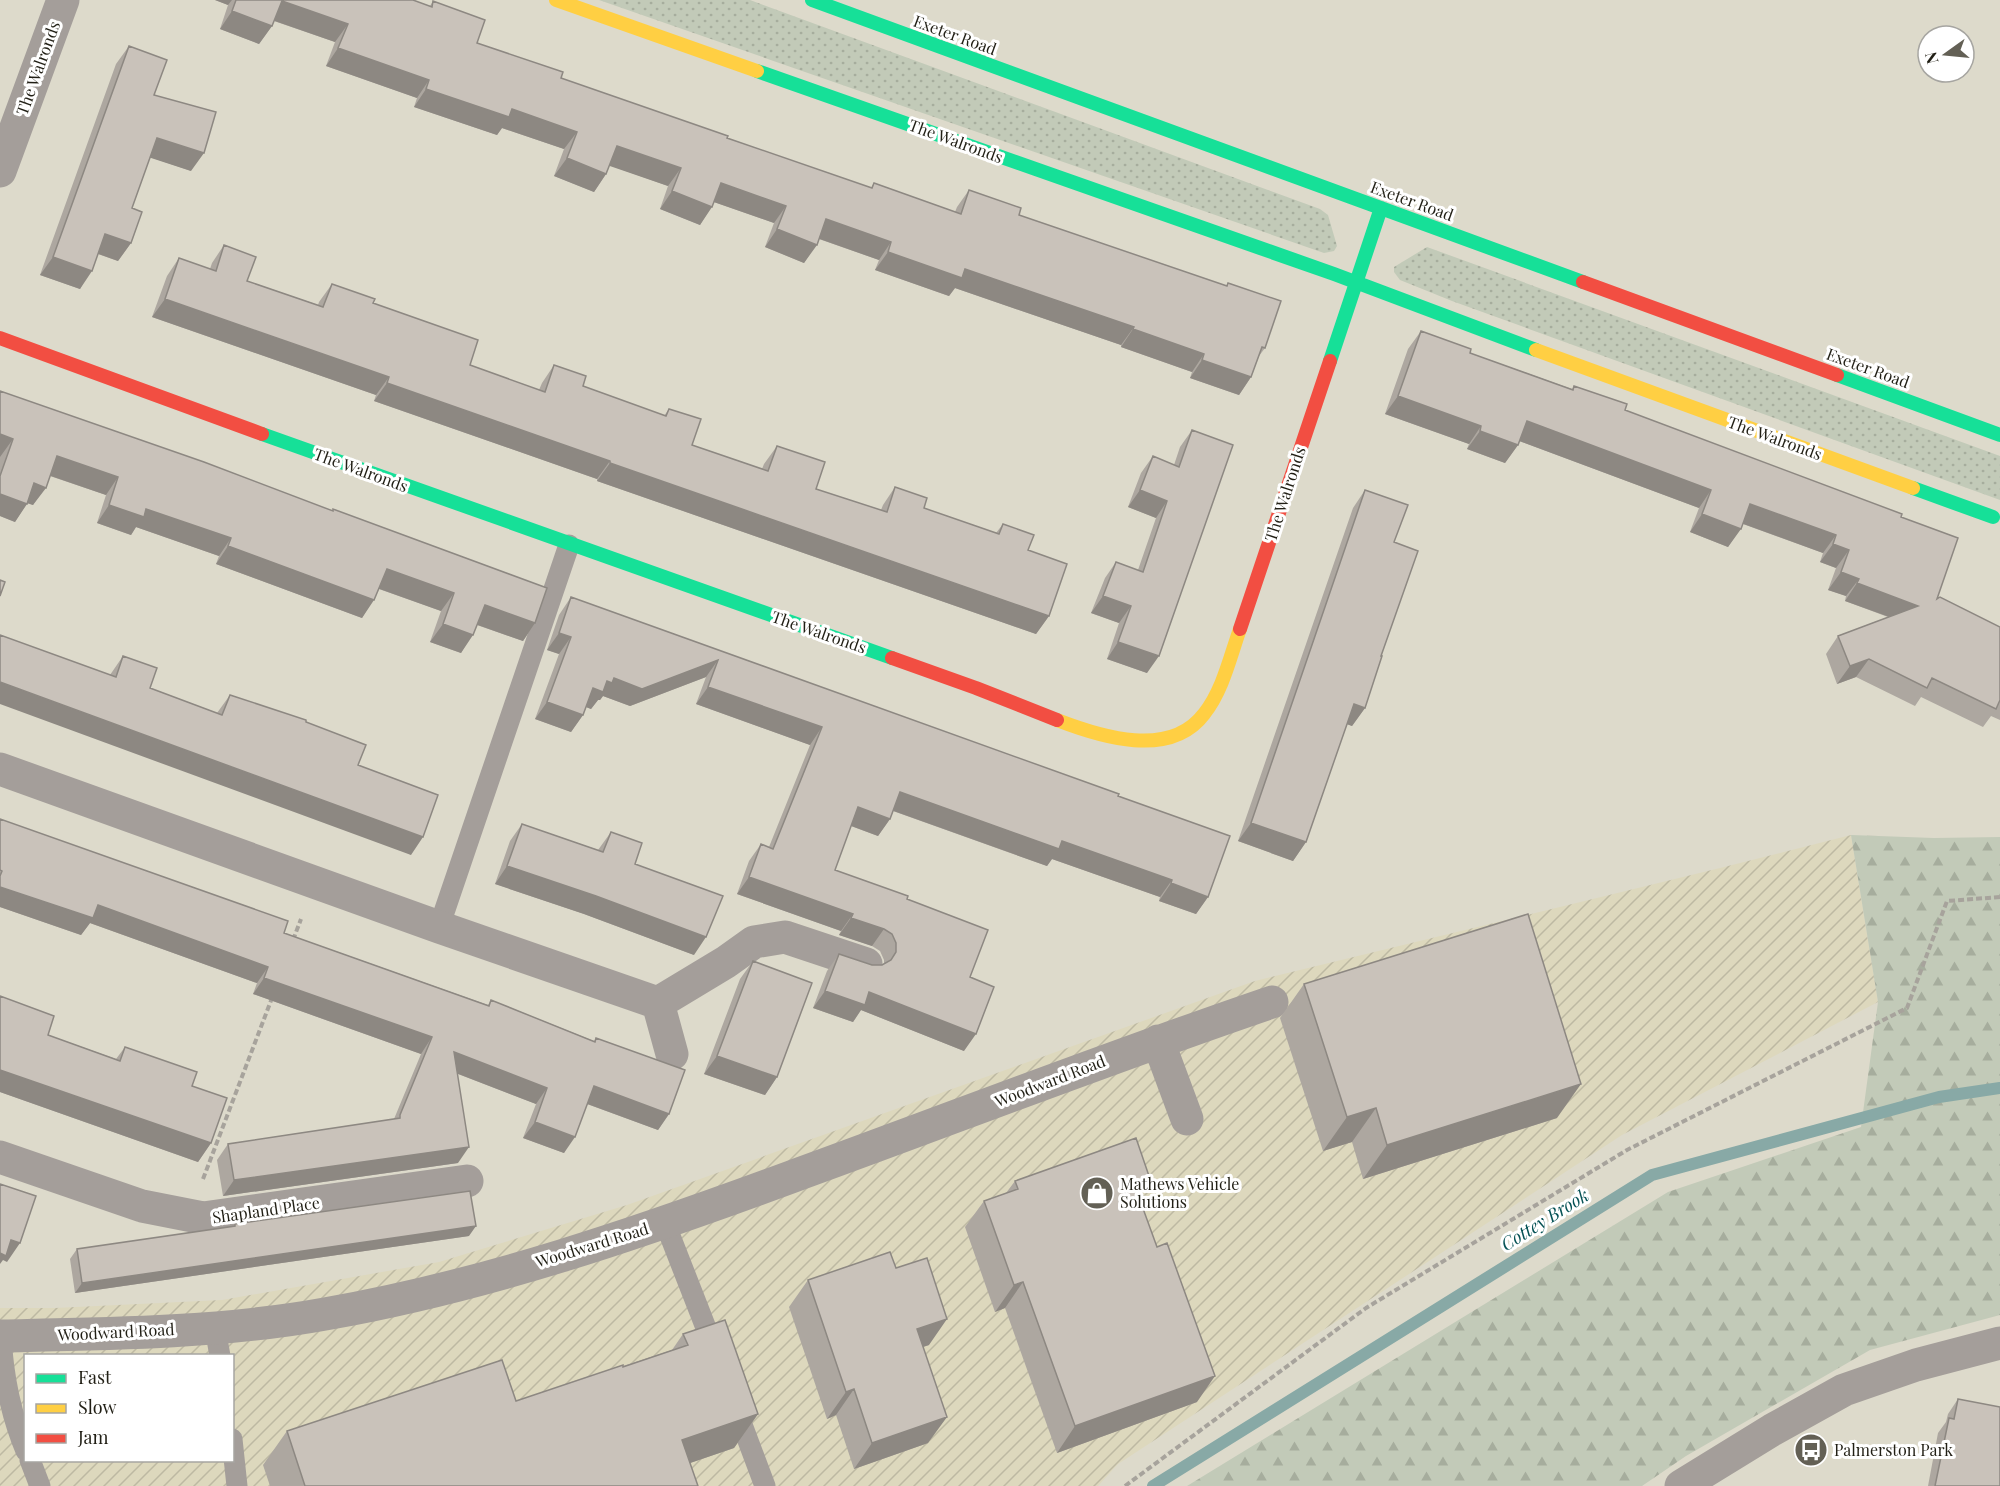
<svg xmlns="http://www.w3.org/2000/svg" width="2000" height="1486" viewBox="0 0 2000 1486" font-family="'Playfair Display',serif">
<style>
.industrial{fill:url(#industrial-furrows);fill-rule:evenodd}
.grass{fill:url(#grass-dots)}
.forest{fill:url(#forest-firs)}
.lines{fill:none;stroke-linecap:round;stroke-linejoin:round}
.stream{stroke:#88a9a6;stroke-width:12}
.path{stroke:#a7a39c;stroke-width:4;stroke-dasharray:6 3;stroke-linecap:butt}
.lane{stroke:#a49e9a;stroke-width:21}
.street{stroke:#a49e9a;stroke-width:33}
.fast{stroke:#16e098;stroke-width:14}
.slow{stroke:#ffcf43;stroke-width:14}
.jam{stroke:#f24e42;stroke-width:14}
.wall{fill:#ada7a0}
.shaded-wall{fill:#8d8882}
.building{fill:#c9c2ba;stroke:#8d8882;stroke-width:1.5}
.labels{text-anchor:middle;stroke-width:6;stroke-linejoin:round;paint-order:stroke}
.street-label{font-size:16px;fill:#211f15;stroke:#fff}
.poi-label{font-size:16px;fill:#211f15;stroke:#fff;text-anchor:start}
.water-label{font-size:18px;font-style:italic;fill:#065255;stroke:#fff}
</style>
<defs>
<pattern id="industrial-furrows" width="10" height="10" patternUnits="userSpaceOnUse" patternTransform="scale(1.5)"><rect width="10" height="10" fill="#ddd8bd"/><path d="M-1 1l2-2M0 10L10 0M9 11l2-2" fill="none" stroke="#bdb9a2"/></pattern>
<pattern id="grass-dots" width="8" height="8" patternUnits="userSpaceOnUse" patternTransform="scale(1.5)"><rect width="8" height="8" fill="#c2cab8"/><path d="M2 2h.1M6 6h.1" fill="none" stroke="#a6ad9d" stroke-width="1.8" stroke-linecap="round"/></pattern>
<pattern id="forest-firs" width="22" height="20" patternUnits="userSpaceOnUse" patternTransform="scale(1.5)"><rect width="22" height="20" fill="#c2cab8"/><path d="M5 1l3.5 6h-7zM16 11l3.5 6h-7z" fill="#a6ad9d"/></pattern>
</defs>
<rect width="100%" height="100%" fill="#dddacb"/>
<path class="industrial" d="M1851 835 1878 1002 1622 1135 1118 1464 1098 1486H0V1308H55L222 1300 439 1262 627 1205 1255 981 1720 868ZM26 1356H232V1460H26Z"/>
<path class="grass" d="M599 0H750L1320 209 1328 215 1337 246 1334 251 1324 253Z
M1427 247 2000 456V500L1452 301 1400 280 1394 272V267Z"/>
<path class="forest" d="M1851 835 1934 838 2000 837V1315L1870 1350 1686 1456 1642 1486H1187L1668 1192 1861 1127 1878 1002Z"/>
<g class="lines">
<path class="stream" d="M1153 1486 1652 1175 1939 1097 2000 1088"/>
<path class="path" d="M293 940 301 919
M203 1179 272 998
M1125 1486 1366 1308 1627 1150 1907 1008 1947 901 2000 897"/>
<path class="lane" d="M439 927 569 545
M665 1223 715 1351
M215 1328 220 1356
M1 1336C3 1374 11 1415 26 1451
M735 1406 765 1486
M232 1439 237 1486
M30 1460 40 1486"/>
<path class="street" d="M0 171 63 0
M0 769 439 927 658 1003 726 962 754 942 785 937 866 964
M658 1003 672 1054
M1158 1041 1187 1119
M0 1157 142 1206 203 1218 467 1181
M0 1336C106 1334 221 1333 325 1314 485 1286 639 1233 791 1177 951 1119 1110 1057 1272 1002
M1681 1486 1772 1430 1844 1390 1916 1365 2000 1343"/>
<path class="fast" d="M812 0 1583 282
M757 71 1334 274 1536 350
M1330 361 1381 208
M1837 375 2000 435
M262 434 892 658
M1913 488 1993 517"/>
<path class="slow" d="M556 0 757 71
M1536 350 1913 488
M1057 720C1101 737 1170 759 1204 714 1223 690 1230 657 1240 629"/>
<path class="jam" d="M1583 282 1837 375
M0 338 262 434
M1240 629 1330 361
M892 658 976 688 1057 720"/>
</g>
<path class="wall" d="M215 0H413L430 6 433 1 477 43 561 78 727 138 871 188 874 183 955 212 957 207 969 190 1019 215 1226 286 1228 283 1265 348 1259 356 1251 377 1239 395 1190 378 1192 372 1121 347V345L955 288 949 296 875 270 879 260 819 239 804 263 765 247 774 223 714 202 700 225 660 209 668 186 609 165 606 174 594 192 554 176 564 149 502 128 497 135 414 107 417 98 326 66 335 42 274 21 272 26 259 44 220 29 228 5Z
M129 46 154 95 191 171 150 157 132 208 131 243 118 261 98 254 80 289 40 275 116 64Z
M224 245 247 281 318 305 319 302 332 284 373 303 470 365 539 390 542 383 554 365 583 386 664 416 669 409 692 445 762 469 764 464 777 446 816 489 881 510 883 505 895 487 924 508 996 533 1003 524 1028 550 1049 616 1036 634 597 481V479L374 401 376 395 152 317 167 276 179 258 210 269 212 263Z
M1421 331 1470 353 1572 389 1574 386 1625 410 1901 517 1937 599 2000 627V720L1991 716 1983 727 1921 697 1915 706 1856 677 1837 684 1826 654 1838 636 1888 617 1845 601 1846 596 1828 590 1836 568 1820 562 1823 553 1743 524 1728 547 1690 532 1699 508 1519 441 1518 445 1505 463 1467 449 1469 444 1385 414 1408 349Z
M0 391 535 623 523 641 477 625 461 653 430 642 441 611 379 589 362 618 216 564 219 556 136 527 131 535 97 523 106 495 50 476 33 505 27 503 15 522 0 516Z
M1192 430 1147 673 1107 659 1119 623 1091 613 1105 578 1116 562 1138 570 1156 518 1128 507 1141 473 1153 456 1174 465 1180 447Z
M1365 490 1394 542 1381 656 1365 708 1352 726 1347 724 1306 842 1293 861 1238 841 1353 508Z
M571 597 1118 796 1208 897 1196 914 1159 901 1160 897 1052 859 1047 866 893 811 890 819 878 836 851 826 835 870 907 899 970 977 964 1051 861 1010 853 1022 813 1008 827 971 839 954 872 965H882L884 964V960L880 951 872 946 839 935 841 931 737 894 749 861 761 844 769 847 810 745 696 704 706 677 630 706 603 696 600 700H598L591 709 586 707 583 715 571 732 535 719 559 654 547 650 559 615Z
M123 656 150 688 217 713 230 695 306 722 358 765 411 855 110 675Z
M0 819 284 933 488 1005 491 1000 594 1041 596 1038 669 1114 658 1130 587 1104 564 1153 523 1138 536 1104 458 1074V1163L223 1196 217 1160 228 1144 394 1119 421 1054 253 994 257 983 90 923 81 935 0 907Z
M522 824 598 850 611 832 635 864 694 955 584 914 495 884 510 841Z
M753 961 777 1077 765 1095 704 1074 740 979Z
M1304 984 1557 1118 1363 1179 1352 1142 1323 1151 1280 1018Z
M0 996 48 1035 116 1059 125 1047 192 1086 211 1143 198 1162 0 1092Z
M1149 1176 1137 1192 1197 1402 1057 1453 1005 1308 995 1312 965 1227 984 1201 1006 1193 1015 1181Z
M235 1224 469 1236 75 1293 70 1259 77 1249 233 1227Z
M896 1268 929 1345 923 1347 928 1443 854 1469 836 1415 827 1419 789 1307 808 1280Z
M683 1334 758 1414 734 1448 690 1463 698 1486H270L263 1465 287 1431 516 1401 672 1350Z
M1958 1399 2000 1486H1928L1938 1433 1946 1422 1948 1414Z"/>
<path class="shaded-wall" d="M215 0H232L228 5Z
M282 1 348 24 335 42 269 19Z
M232 11 272 26 259 44 220 29Z
M338 48 429 80 417 98 326 66Z
M426 89 512 109 577 132 564 149 502 128 497 135 414 107Z
M157 138 204 153 191 171 145 156Z
M617 146 681 168 668 186 604 164Z
M567 158 606 174 594 192 554 176Z
M721 183 786 206 774 223 708 200Z
M672 191 712 207 700 225 660 209Z
M826 219 891 242 879 260 814 237Z
M777 229 817 245 804 263 765 247Z
M105 234 131 243 118 261 93 252Z
M888 252 965 269 1134 327 1121 345 955 288 949 296 875 270Z
M53 257 92 271 80 289 40 275Z
M165 299 389 377 376 395 152 317Z
M1133 329 1204 354 1192 372 1121 347Z
M1202 360 1251 377 1239 395 1190 378Z
M387 383 610 461 597 479 374 401Z
M1398 396 1481 426 1469 444 1385 414Z
M1527 421 1711 490 1699 508 1514 439Z
M1480 431 1518 445 1505 463 1467 449Z
M0 434 13 439 0 457Z
M57 456 118 477 106 495 45 474Z
M610 463 1049 616 1036 634 597 481Z
M34 483 46 488 33 505 21 501Z
M1140 490 1167 501 1156 518 1128 507Z
M0 494 27 504 15 522 0 516Z
M1750 504 1836 535 1823 553 1738 522Z
M109 505 146 509 231 538 219 556 136 527 131 535 97 523Z
M1702 514 1741 529 1728 547 1690 532Z
M1833 544 1849 550 1836 568 1820 562Z
M228 546 374 600 362 618 216 564Z
M387 569 454 593 441 611 374 587Z
M1841 572 1859 579 1846 596 1828 590Z
M1857 583 1918 606 1906 623 1845 601Z
M1103 596 1131 606 1119 623 1091 613Z
M485 605 535 623 523 641 472 623Z
M443 624 473 635 461 653 430 642Z
M559 633 571 637 559 654 547 650Z
M1118 642 1159 656 1147 673 1107 659Z
M1869 659 1856 677 1837 684 1850 666Z
M718 660 706 677 630 706 603 696 600 700H598L591 709 581 705 593 688 614 678Z
M0 682 423 837 411 855 0 704Z
M708 687 822 727 810 745 696 704Z
M547 702 583 715 571 732 535 719Z
M1354 704 1365 708 1352 726 1341 722Z
M900 792 1062 841 1172 880 1160 897 1052 859 1047 866 888 809Z
M858 807 890 819 878 836 846 824Z
M1251 823 1306 842 1293 861 1238 841Z
M507 866 596 896 706 937 694 955 584 914 495 884Z
M749 877 853 914 841 931 737 894Z
M1171 883 1208 897 1196 914 1159 901Z
M0 887 98 905 268 967 257 983 90 923 81 935 0 907Z
M851 918 884 929 872 946 839 935Z
M264 978 432 1037 421 1054 253 994Z
M825 991 869 992 976 1034 964 1051 861 1010 853 1022 813 1008Z
M454 1052 547 1088 536 1104 443 1068Z
M717 1056 777 1077 765 1095 704 1074Z
M0 1070 211 1143 198 1162 0 1092Z
M1581 1084 1557 1118 1363 1179 1387 1145Z
M594 1086 669 1114 658 1130 582 1102Z
M1376 1108 1352 1142 1323 1151 1347 1117Z
M535 1122 575 1137 564 1153 523 1138Z
M469 1147 458 1163 223 1196 234 1180Z
M1149 1176 1130 1202 1133 1181Z
M476 1226 469 1236 75 1293 82 1283Z
M11 1240 20 1243 7 1262 3 1260 0 1264V1253Z
M1023 1282 1005 1308 995 1312 1014 1285Z
M947 1319 929 1345 898 1355 917 1329Z
M1215 1376 1197 1402 1057 1453 1075 1426Z
M854 1389 836 1415 827 1419 846 1392Z
M758 1414 734 1448 658 1474 682 1440Z
M947 1417 928 1443 854 1469 872 1443Z"/>
<path class="building" d="M236 0H413L432 7 433 1 485 20 477 43 563 72 561 78 728 136 727 138 872 188 874 183 961 214 969 190 1021 208 1019 215 1227 286 1228 283 1281 301 1265 348 1262 347 1251 377 1202 360 1204 354 1133 329 1134 327 965 269 962 278 888 252 891 242 826 219 817 245 777 229 786 206 721 183 712 207 672 191 681 168 617 146 606 174 567 158 577 132 512 109 509 117 426 89 429 80 338 48 348 24 282 1 272 26 232 11Z
M129 46 167 60 154 95 216 112 204 153 157 138 132 208 142 212 131 243 105 234 92 271 53 257Z
M224 245 256 257 247 281 323 307 332 284 375 299 373 303 478 340 470 365 545 392 554 365 586 376 583 386 666 416 669 409 701 419 692 445 768 471 777 446 825 462 816 489 887 512 895 487 927 498 924 508 999 534 1003 524 1034 535 1028 550 1067 564 1049 616 610 463V461L387 383 389 377 165 299 179 258 216 271Z
M1421 331 1471 349 1470 353 1573 390 1574 386 1627 404 1625 410 1902 514 1901 517 1958 538 1937 599 1940 597 2000 627V700L1996 709 1932 678 1927 688 1869 659 1850 666 1838 636 1918 606 1857 583 1859 579 1841 572 1849 550 1833 544 1836 535 1750 504 1741 529 1702 514 1711 490 1527 421 1518 445 1480 431 1481 426 1398 396Z
M0 391 204 462 333 511V509L547 588 535 623 485 605 473 635 443 624 454 593 387 569 374 600 228 546 231 538 146 509 144 517 109 505 118 477 57 456 46 488 34 483 27 504 0 494V476L13 439 0 434Z
M1192 430 1233 445 1159 656 1118 642 1131 606 1103 596 1116 562 1143 572 1167 501 1140 490 1153 456 1179 467Z
M1365 490 1408 505 1394 542 1418 551 1381 656H1382L1365 708 1354 704 1306 842 1251 823Z
M0 580 5 582 0 596Z
M571 597 1119 794 1118 796 1230 836 1208 897 1171 883 1172 880 1062 841 1059 849 900 792 890 819 858 807 835 870 908 896 907 899 988 930 970 977 994 987 976 1034 869 992 865 1005 825 991 839 954 872 965H882L891 960 896 952V943L892 934 884 929 851 918 853 914 749 877 761 844 773 849 822 727 708 687 718 660 642 689 614 678 612 683 607 681 603 692 593 688 583 715 547 702 571 637 559 633Z
M0 635 116 677 123 656 157 668 150 688 222 715 230 695 306 720V722L366 745 358 765 438 795 423 837 0 682Z
M0 819 288 921 284 933 489 1006 491 1000 595 1042 596 1038 685 1070 669 1114 594 1086 575 1137 535 1122 547 1088 454 1052 469 1147 234 1180 228 1144 400 1118V1115L432 1037 264 978 268 967 98 905 93 918 0 887V876L2 871 0 870Z
M522 824 603 852 611 832 642 843 635 864 723 896 706 937 596 896 507 866Z
M1528 914 1581 1084 1387 1145 1376 1108 1347 1117 1304 984Z
M753 961 812 983 777 1077 717 1056Z
M0 996 54 1016 48 1035 120 1061 125 1047 197 1072 192 1086 227 1098 211 1143 0 1070Z
M1136 1138 1149 1176 1133 1181 1157 1247 1167 1243 1215 1376 1075 1426 1023 1282 1014 1285 984 1201 1018 1189 1015 1181Z
M0 1184 36 1196 20 1243 11 1240 6 1256 0 1253Z
M470 1191 476 1226 82 1283 77 1249 235 1226V1224Z
M890 1252 896 1268 927 1258 947 1319 917 1329 947 1417 872 1443 854 1389 846 1392 808 1280Z
M725 1320 758 1414 682 1440 698 1486H305L287 1431 502 1360 516 1401 623 1365V1367L688 1345 683 1334Z
M1958 1399 2000 1407V1486H1935L1949 1418 1954 1419Z"/>
<defs>
<symbol id="shop-disc" viewBox="-11 -11 22 22"><circle r="9.5" fill="#636055" stroke="#fff"/><path d="M-5-2.5h2.3a2.7 3.5 0 0 1 5.4 0H5L5.5 6h-11ZM-1.5-2.5h3a1.5 2.3 0 0 0-3 0Z" fill="#fff"/></symbol>
<symbol id="bus-disc" viewBox="-11 -11 22 22"><circle r="9.5" fill="#636055" stroke="#fff"/><path d="M-5-6H5V4H4V6H2V4H-2V6H-4V4H-5ZM-3.5-4V0h7V-4ZM-3.5 1.2v1.5H-2V1.2ZM2 1.2v1.5H3.5V1.2Z" fill="#fff"/></symbol>
</defs>
<g fill-rule="evenodd">
<use href="#shop-disc" x="1078" y="1174" width="38" height="38"/>
<use href="#bus-disc" x="1792" y="1431" width="38" height="38"/>
</g>
<g class="labels">
<g class="street-label">
<text transform="translate(955 35) rotate(20)" y="6">Exeter Road</text>
<text transform="translate(38 68) rotate(-70)" y="6">The Walronds</text>
<text transform="translate(956 141) rotate(20)" y="6">The Walronds</text>
<text transform="translate(1412 201) rotate(20)" y="6">Exeter Road</text>
<text transform="translate(1868 368) rotate(20)" y="6">Exeter Road</text>
<text transform="translate(1775 438) rotate(20)" y="6">The Walronds</text>
<text transform="translate(361 470) rotate(20)" y="6">The Walronds</text>
<text transform="translate(1285 494) rotate(-72)" y="6">The Walronds</text>
<text transform="translate(819 632) rotate(19)" y="6">The Walronds</text>
<text transform="translate(1050 1081) rotate(-21)" y="6">Woodward Road</text>
<text transform="translate(266 1210) rotate(-8)" y="6">Shapland Place</text>
<text transform="translate(592 1245) rotate(-17)" y="6">Woodward Road</text>
<text transform="translate(116 1332) rotate(-3)" y="6">Woodward Road</text>
</g>
<g class="poi-label">
<text x="1120" y="1190">Mathews Vehicle<tspan x="1120" dy="18">Solutions</tspan></text>
<text x="1834" y="1456">Palmerston Park</text>
</g>
<g class="water-label">
<text transform="translate(1545 1220) rotate(-32)" y="6">Cottey Brook</text>
</g>
</g>
<rect x="24" y="1354" width="210" height="108" fill="#ffffff" stroke="#a6a5a1" stroke-width="1.5"/>
<rect x="36" y="1374" width="30" height="9" fill="#16e098" stroke="#a6a5a1" stroke-width="1.5"/>
<text x="78" y="1384" font-size="18" fill="#211f15">Fast</text>
<rect x="36" y="1404" width="30" height="9" fill="#ffcf43" stroke="#a6a5a1" stroke-width="1.5"/>
<text x="78" y="1414" font-size="18" fill="#211f15">Slow</text>
<rect x="36" y="1434" width="30" height="9" fill="#f24e42" stroke="#a6a5a1" stroke-width="1.5"/>
<text x="78" y="1444" font-size="18" fill="#211f15">Jam</text>
<g transform="translate(1946 54) rotate(255)"><circle r="28" fill="#ffffff" stroke="#a6a5a1" stroke-width="1.5"/>
<path d="M0-4.5L10 22L0 15L-10 22Z" fill="#636055"/>
<text y="-9" font-size="16" font-weight="bold" text-anchor="middle" fill="#211f15">N</text>
</g>
</svg>
